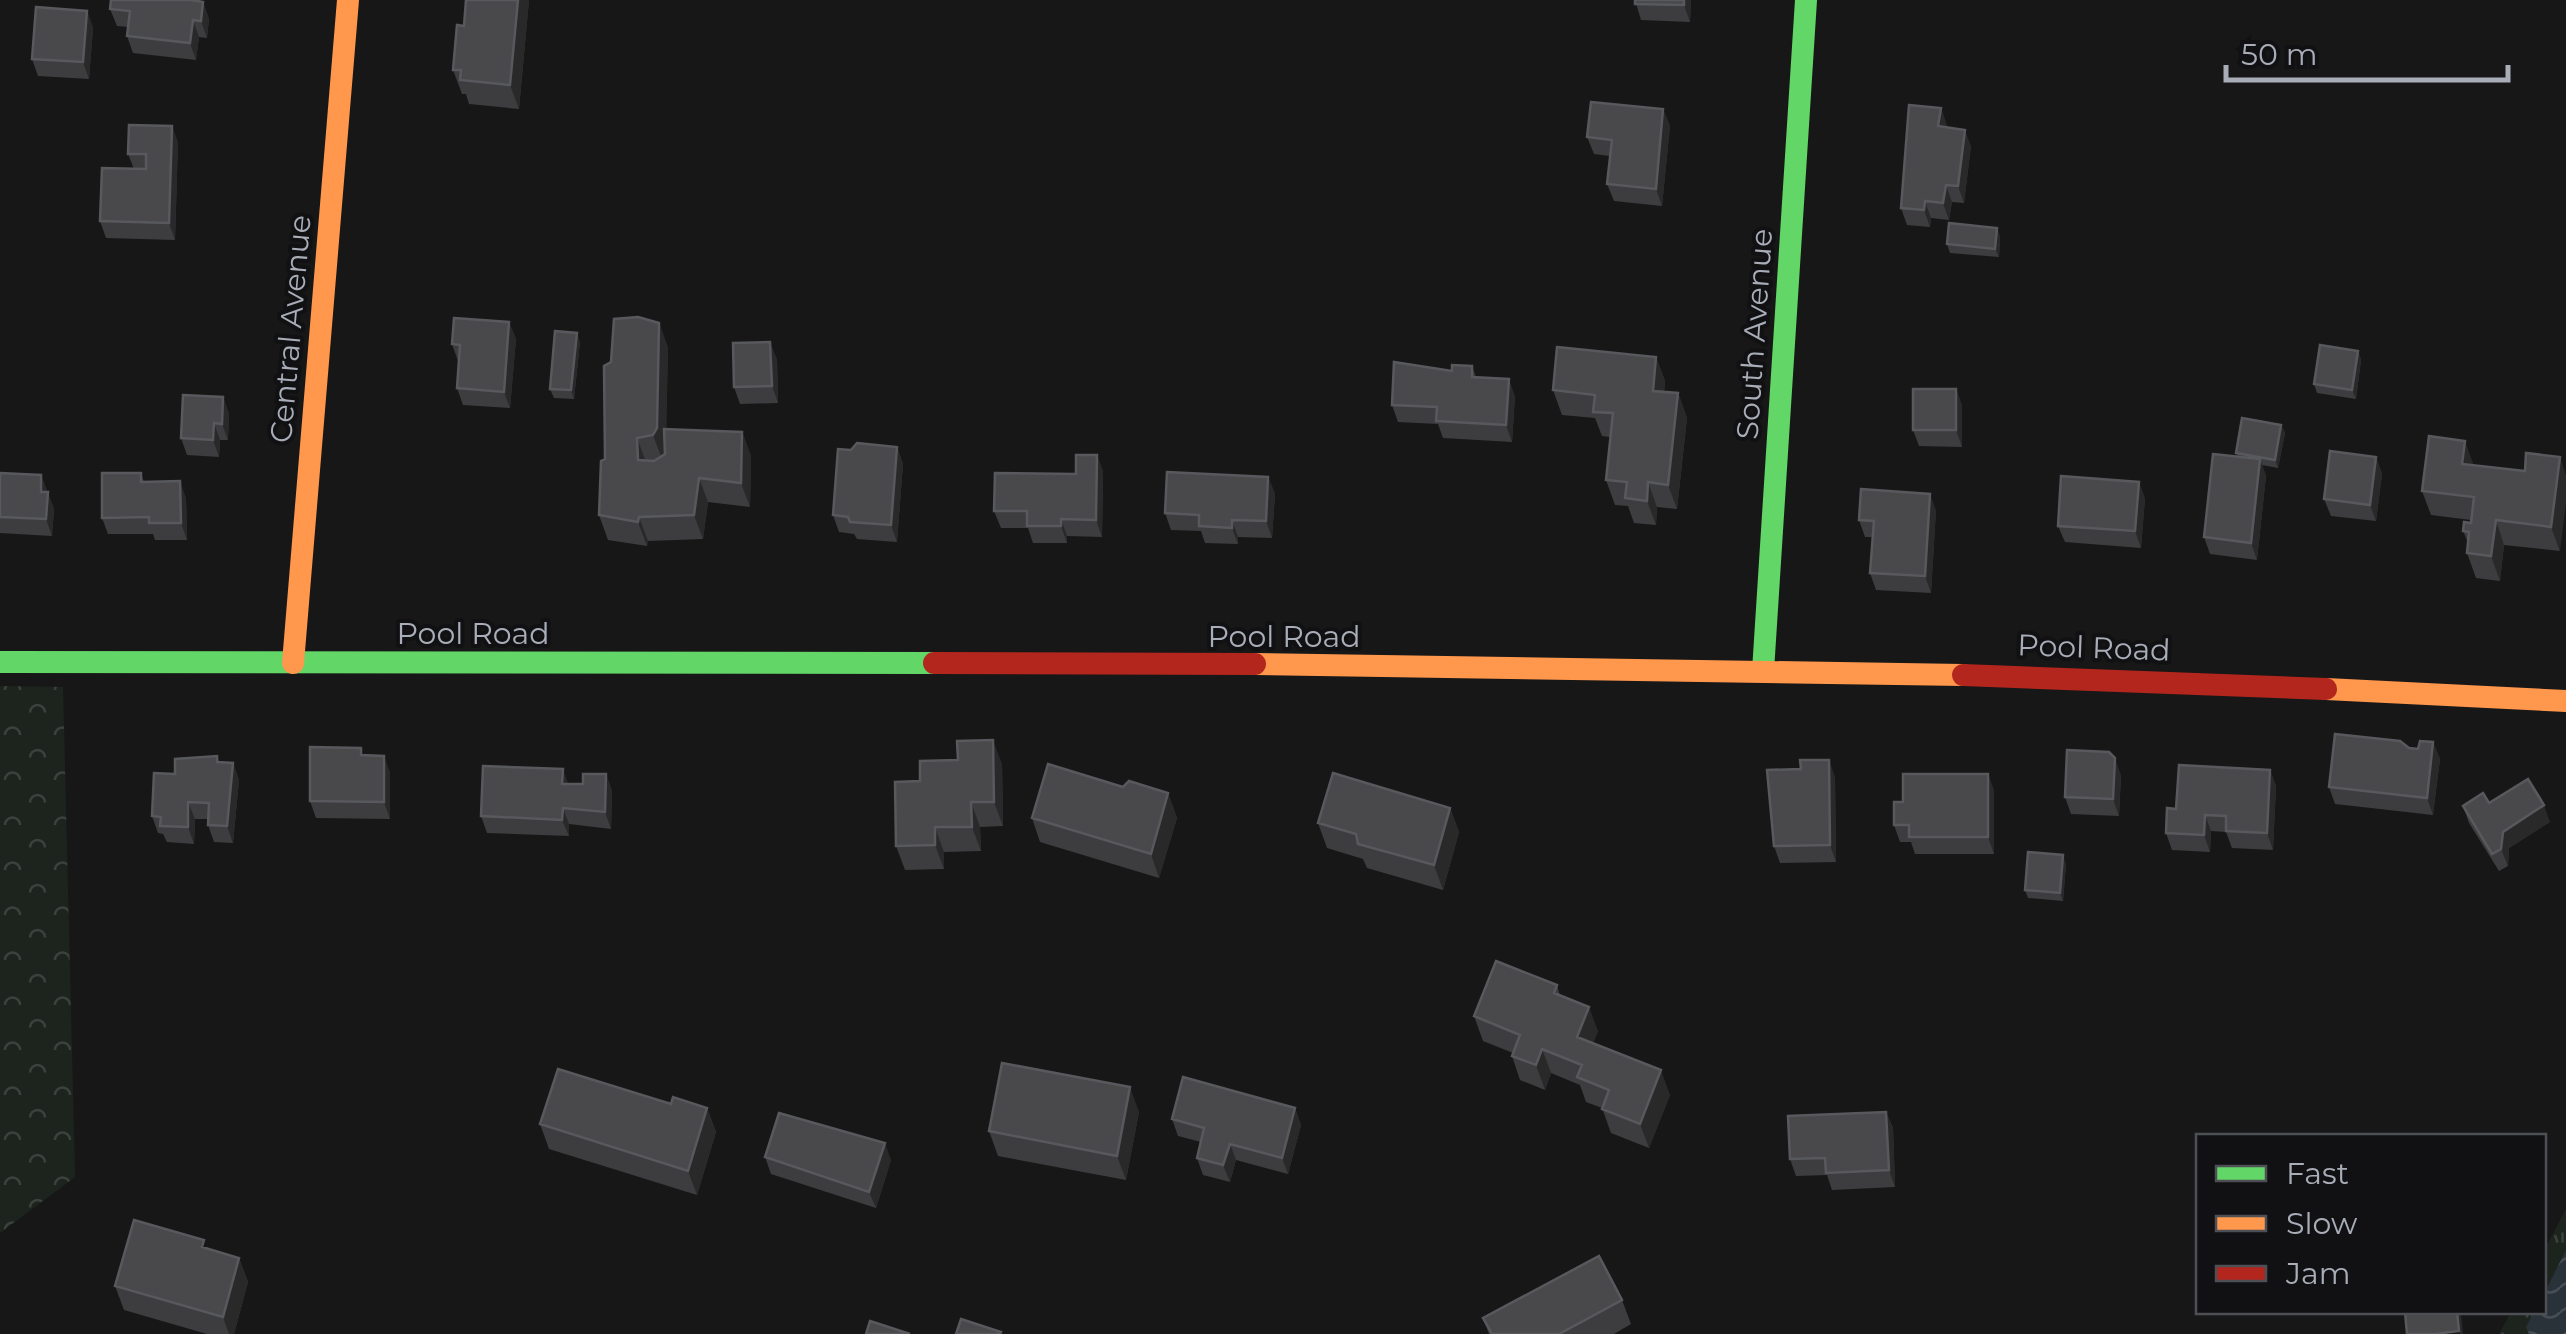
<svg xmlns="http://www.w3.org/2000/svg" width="2566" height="1334" viewBox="0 0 2566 1334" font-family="Montserrat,sans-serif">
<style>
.forest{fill:url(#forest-crowns)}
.park{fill:url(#park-tufts)}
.water{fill:url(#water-waves)}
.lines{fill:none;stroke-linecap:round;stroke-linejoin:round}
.fast{stroke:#63d668;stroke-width:22}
.slow{stroke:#ff974d;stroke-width:22}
.jam{stroke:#b3261e;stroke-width:22}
.wall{fill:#3d3d3f}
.shaded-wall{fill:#29292a}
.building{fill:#49494c;stroke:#58595d;stroke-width:2.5}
.labels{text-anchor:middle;stroke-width:8;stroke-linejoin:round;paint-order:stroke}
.street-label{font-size:30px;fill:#a8adb8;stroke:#111113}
</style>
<defs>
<pattern id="forest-crowns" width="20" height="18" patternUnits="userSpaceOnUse" patternTransform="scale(2.5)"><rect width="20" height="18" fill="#1d241e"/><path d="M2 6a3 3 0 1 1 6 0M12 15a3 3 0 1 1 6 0" fill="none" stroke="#3b413d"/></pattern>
<pattern id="park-tufts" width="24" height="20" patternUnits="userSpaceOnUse" patternTransform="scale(2.5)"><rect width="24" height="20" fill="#1d241e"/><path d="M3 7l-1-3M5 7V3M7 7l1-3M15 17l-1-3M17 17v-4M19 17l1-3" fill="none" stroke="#3b413d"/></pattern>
<pattern id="water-waves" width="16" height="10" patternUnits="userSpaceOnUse" patternTransform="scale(2.5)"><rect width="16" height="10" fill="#2a3239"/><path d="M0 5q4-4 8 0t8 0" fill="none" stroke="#464d54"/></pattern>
</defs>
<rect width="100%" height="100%" fill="#171717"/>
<path class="forest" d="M0 686 63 687 75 1177 0 1233Z"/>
<path class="park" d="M2566 1209V1334H2499L2511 1312H2544V1251Z"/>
<path class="water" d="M2566 1250V1334H2529L2526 1327 2534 1312H2544V1294Z"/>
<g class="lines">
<path class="fast" d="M0 662 934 663
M1763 671 1806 0"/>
<path class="slow" d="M293 663 348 0
M1255 664 1963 675
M2326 689 2566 701"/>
<path class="jam" d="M934 663 1255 664
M1963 675 2326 689"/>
</g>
<path class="wall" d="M466 0H529L519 109 469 104 466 94H462L453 70 464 26Z
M1635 0H1691L1690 22 1641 20Z
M200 2H203L209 19 207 38 199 37 196 60 133 53 127 36 128 27 117 26 110 9Z
M87 11 93 28 89 79 38 76 32 59Z
M1941 108 1947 127 1971 146 1964 203 1952 202 1949 220 1931 218 1930 227 1907 225 1901 208Z
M1663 109 1670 126 1662 206 1614 201 1607 184 1610 156 1594 154 1587 137Z
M172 126 178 143 175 240 106 238 100 221 134 169 128 154Z
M1997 228 2000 237 1999 257 1950 253 1947 244Z
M509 322 516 339 510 408 463 405 457 388 458 361 452 344Z
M659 323 668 348 666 429 742 432 751 456 750 507 708 502 703 539 648 541 647 546 608 540 599 515 605 459Z
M580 342 574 399 554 398 550 389Z
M2358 351 2361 360 2356 399 2317 393 2314 384Z
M1656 357 1665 381 1664 392 1678 393 1687 418 1677 509 1657 507 1656 525 1634 523 1628 506 1615 505 1606 480 1610 437 1602 436 1595 418 1562 415 1553 390Z
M777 359 778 403 740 404 734 387Z
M1472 366 1476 377 1515 396 1512 442 1443 438 1438 424 1398 422 1392 405 1452 371Z
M1956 389 1962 406V447L1919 446 1913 430Z
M223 397 229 414 228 440H220L219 457 187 455 181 438Z
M2281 425 2285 433 2278 468 2262 465 2266 476 2257 560 2210 554 2204 537 2238 457 2236 453Z
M897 447 903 464 897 542 857 539 854 534 839 532 833 515 851 450Z
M2526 453 2560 551 2504 545 2500 581 2476 578 2467 553 2468 543 2463 531 2471 520 2431 515 2422 491 2474 465 2525 471Z
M1097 455 1103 472 1102 537 1067 536V543H1033L1028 528H1001L994 511 1076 474Z
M2376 457 2382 474 2376 521 2331 516 2324 499Z
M0 473 41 475 54 509 52 536 0 533Z
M141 473 144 482 186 498 187 540H155L153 534H108L102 518Z
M1268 477 1275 494 1272 538 1238 537V544L1205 543 1201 531 1171 530 1165 513Z
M2145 498 2141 548 2065 542 2058 526Z
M1936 510 1931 593 1876 590 1870 573 1873 537H1865L1859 520Z
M2433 742 2440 759 2433 815 2335 804 2329 787 2409 748 2418 749Z
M364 755 390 772V819L316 818 310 801Z
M217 756 220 763H233L239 780 233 843 214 842 208 825V819H195L194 844 167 842 163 834 158 833 152 816 175 774Z
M1002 764 1003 826 980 827 981 851 944 852V869L905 870 896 846 920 781Z
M1801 769 1835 777 1836 862 1780 863 1774 846Z
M2270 770 2276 786 2273 850 2232 848 2226 832 2211 831 2210 852 2172 850 2166 833 2176 809Z
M606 774 612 791 611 829 569 824V836L487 833 481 816 569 784H583Z
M1988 774 1994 791V854H1915L1911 842H1900L1894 825 1903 802Z
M2121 775 2119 816 2071 814 2065 797Z
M1123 787 1168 793 1177 818 1159 878 1040 842 1032 818Z
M2489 803 2550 822 2509 848 2508 866 2499 871 2469 823 2463 806Z
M1450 808 1459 832 1443 890 1367 868 1363 859 1327 848 1318 823Z
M2066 864 2063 901 2028 898 2025 890Z
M1557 985 1560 996 1598 1031 1593 1043 1670 1095 1649 1148 1611 1133 1602 1108 1586 1102 1580 1085 1551 1073 1545 1090 1520 1080 1512 1056 1513 1053 1483 1041 1474 1016Z
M671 1104 707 1108 716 1132 697 1195 549 1149 540 1124Z
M1295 1108 1301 1125 1288 1174 1236 1160 1230 1182 1203 1175 1197 1158 1201 1142 1178 1136 1172 1119Z
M1139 1112 1126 1180 998 1156 989 1131Z
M1886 1112 1893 1128 1895 1187 1832 1190 1827 1175 1796 1176 1790 1159Z
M765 1157 891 1160 876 1208 771 1174Z
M207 1248 239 1258 248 1282 234 1334H207L124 1310 115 1286Z
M1622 1300 1631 1324 1614 1334H1489L1483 1318Z"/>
<path class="shaded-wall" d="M518 0H529L519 109 510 85Z
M1684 0H1691L1690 22 1684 5Z
M203 2 209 19 207 38 201 21Z
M87 11 93 28 89 79 83 62Z
M193 20 199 37 196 60 190 43Z
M1941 108 1947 125 1945 143 1938 126Z
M1663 109 1670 126 1662 206 1656 189Z
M172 126 178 143 175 240 169 223Z
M1965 130 1971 146 1964 203 1958 186Z
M1946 185 1952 202 1949 220 1943 203Z
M1925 201 1931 218 1930 227 1924 210Z
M1997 228 2000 237 1999 257 1995 249Z
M509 322 516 339 510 408 504 392Z
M659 323 668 348 666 452 662 459 653 435Z
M577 333 580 342 574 399 571 390Z
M770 342 777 359 778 403 772 386Z
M2358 351 2361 360 2356 399 2352 390Z
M1656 357 1665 381 1662 416 1653 391Z
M1509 379 1515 396 1512 442 1506 425Z
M1956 389 1962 406V447L1956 430Z
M1678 393 1687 418 1677 509 1668 485Z
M223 397 229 414 228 440 222 424Z
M214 423 220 440 219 457 213 440Z
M2281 425 2285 433 2278 468 2275 460Z
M742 432 751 456 750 507 741 483Z
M637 438 646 462 638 460Z
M2465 441 2474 466 2462 464Z
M897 447 903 464 897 542 891 525Z
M1097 455 1103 472 1102 537 1096 520Z
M2376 457 2382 474 2376 521 2370 505Z
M2560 457 2566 475V503L2560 551 2551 527Z
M2260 459 2266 476 2257 560 2251 543Z
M41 475 54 509 52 536 46 519 41 492Z
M1268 477 1275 494 1272 538 1266 521Z
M699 478 708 502 703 539 694 515Z
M180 481 186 498 187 540 181 523Z
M1648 482 1657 507 1656 525 1647 501Z
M2139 482 2145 498 2141 548 2135 531Z
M1930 494 1936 510 1931 593 1925 576Z
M639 517 648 541 647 546 638 522Z
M1061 519 1067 536V543L1061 526Z
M1232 520 1238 537V544L1232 528Z
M2496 520 2504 545 2500 581 2491 556Z
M993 740 1002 764 1003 826 994 802Z
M2433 742 2440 759 2433 815 2427 798Z
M384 756 390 772V819L384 802Z
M2115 758 2121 775 2119 816 2113 799Z
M1829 760 1835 777 1836 862 1830 845Z
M233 763 239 780 233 843 227 826Z
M563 769 569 786 562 784Z
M2270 770 2276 786 2273 850 2267 833Z
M606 774 612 791 611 829 605 812Z
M1988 774 1994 791V854L1988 837Z
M1168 793 1177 818 1159 878 1151 854Z
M188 802 195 819 194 844 188 827Z
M971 802 980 827 981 851 972 827Z
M2544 805 2550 822 2509 848 2508 866 2501 849 2503 832Z
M563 808 569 824V836L562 820Z
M1450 808 1459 832 1443 890 1434 865Z
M2205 815 2211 831 2210 852 2204 835Z
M935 827 944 852V869L935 845Z
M2063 855 2066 864 2063 901 2060 893Z
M1589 1007 1598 1031 1586 1061 1577 1037Z
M1542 1049 1551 1073 1545 1090 1536 1065Z
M1661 1070 1670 1095 1649 1148 1640 1124Z
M1130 1087 1139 1112 1126 1180 1117 1156Z
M707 1108 716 1132 697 1195 688 1171Z
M1295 1108 1301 1125 1288 1174 1282 1158Z
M1886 1112 1893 1128 1895 1187 1889 1170Z
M885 1143 891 1160 876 1208 869 1192Z
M1230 1144 1236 1160 1230 1182 1223 1165Z
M239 1258 248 1282 234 1334H229L223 1317Z
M2457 1312H2461L2463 1334H2460L2459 1331Z"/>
<path class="building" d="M111 0H192L203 2 201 21 193 20 190 43 127 36 130 11 110 9Z
M466 0H518L510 85 460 80 461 70H453L457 25 464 26Z
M1635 0H1684V5L1635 4Z
M36 7 87 11 83 62 32 59Z
M1591 102 1663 109 1656 189 1607 184 1612 140 1587 137Z
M1909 105 1941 108 1938 126 1965 130 1958 186 1946 185 1943 203 1925 201 1924 210 1901 208Z
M129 125 172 126 169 223 100 221 102 168 146 169V154H128Z
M1949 223 1997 228 1995 249 1947 244Z
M638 317 659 323 657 428 653 435 637 438 638 460 654 461 665 454 664 429 742 432 741 483 699 478 694 515 639 517 638 522 599 515 601 461 605 459 604 366 611 362 614 319Z
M454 318 509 322 504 392 457 388 460 345 452 344Z
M555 331 577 333 571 390 550 389Z
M770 342 772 386 734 387 733 343Z
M2320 345 2358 351 2352 390 2314 384Z
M1557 347 1656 357 1653 391 1678 393 1668 485 1648 482 1647 501 1625 498 1627 482 1606 480 1613 413 1593 412 1595 395 1553 390Z
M1394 362 1452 371V365L1472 366V377L1509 379 1506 425 1436 421 1437 407 1392 405Z
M1913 389H1956V430H1913Z
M183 395 223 397 222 424 214 423 213 440 181 438Z
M2242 418 2281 425 2275 460 2236 453Z
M2429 436 2465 441 2462 464 2525 471 2526 453 2560 457 2551 527 2496 520 2491 556 2467 553 2469 532 2463 531 2464 522 2471 523 2474 497 2422 491Z
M857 443 897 447 891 525 850 522 848 517 833 515 838 449 851 450Z
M2330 451 2376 457 2370 505 2324 499Z
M2213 454 2260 459 2251 543 2204 537Z
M1076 455H1097L1096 520 1061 519V526H1027V511H994L995 473 1076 474Z
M1167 472 1268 477 1266 521 1232 520V528L1199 526V515L1165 513Z
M0 473 41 475V492H48L46 519 0 517Z
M102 473H141V482L180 481 181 523H149V517L102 518Z
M2061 476 2139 482 2135 531 2058 526Z
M1861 489 1930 494 1925 576 1870 573 1874 521 1859 520Z
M2335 734 2400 741 2409 748 2418 749 2420 741 2433 742 2427 798 2329 787Z
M993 740 994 802H971L972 827H935V845L896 846 895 782 920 781V761L958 760 957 741Z
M310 747 361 748V755L384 756V802L310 801Z
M2067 750 2109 752 2115 758 2113 799 2065 797Z
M217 756V762L233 763 227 826 208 825 209 803 188 802V827L160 826 161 817 152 816 154 773 175 774V759Z
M1800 760H1829L1830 845 1774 846 1767 770 1801 769Z
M1048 764 1123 787 1129 781 1168 793 1151 854 1032 818Z
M2179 765 2270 770 2267 833 2226 831V816L2205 815 2204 835 2166 833 2167 808 2176 809Z
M483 766 563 769 562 784H583V774H606L605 812 563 808 562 820 481 816Z
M1333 773 1450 808 1434 865 1358 844 1356 834 1318 823Z
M1903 774H1988V837H1909V825H1894V802H1903Z
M2528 779 2544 805 2503 832 2501 849 2492 854 2463 806 2483 793 2489 803Z
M2028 852 2063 855 2060 893 2025 890Z
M1496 961 1557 985 1554 993 1589 1007 1577 1037 1661 1070 1640 1124 1602 1109 1609 1090 1577 1077 1582 1065 1542 1049 1536 1065 1512 1056 1520 1035 1474 1016Z
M1002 1063 1130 1087 1117 1156 989 1131Z
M558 1069 671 1104 673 1097 707 1108 688 1171 540 1124Z
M1183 1077 1295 1108 1282 1158 1230 1144 1223 1165 1197 1158 1204 1128 1172 1119Z
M1886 1112 1889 1170 1826 1173 1825 1158 1790 1159 1788 1116Z
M779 1113 885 1143 869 1192 765 1157Z
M134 1220 204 1240 202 1247 239 1258 223 1317 115 1286Z
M1599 1256 1622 1300 1559 1334H1492L1483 1318Z
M2405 1312H2457L2459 1331 2435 1334H2407Z
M961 1319 1001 1332 1000 1334H956Z
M870 1321 910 1334H866Z"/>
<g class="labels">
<g class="street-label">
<text transform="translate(291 329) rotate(-85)" y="10">Central Avenue</text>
<text transform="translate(1755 334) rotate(-86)" y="10">South Avenue</text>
<text x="473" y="644">Pool Road</text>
<text x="1284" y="647">Pool Road</text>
<text transform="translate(2094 648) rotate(2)" y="10">Pool Road</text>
</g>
</g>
<rect x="2196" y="1134" width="350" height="180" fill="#111113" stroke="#4d4f55" stroke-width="2.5"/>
<rect x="2216" y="1166" width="50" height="15" fill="#63d668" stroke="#4d4f55" stroke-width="2.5"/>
<text x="2286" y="1184" font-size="30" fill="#a8adb8">Fast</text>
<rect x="2216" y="1216" width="50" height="15" fill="#ff974d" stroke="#4d4f55" stroke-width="2.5"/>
<text x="2286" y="1234" font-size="30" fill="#a8adb8">Slow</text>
<rect x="2216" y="1266" width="50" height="15" fill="#b3261e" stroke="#4d4f55" stroke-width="2.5"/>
<text x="2286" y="1284" font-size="30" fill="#a8adb8">Jam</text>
<path d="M2226 65v15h282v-15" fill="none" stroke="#a8adb8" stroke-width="5"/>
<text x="2241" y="65" font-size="30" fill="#a8adb8" stroke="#111113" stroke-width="8" paint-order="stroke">50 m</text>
</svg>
